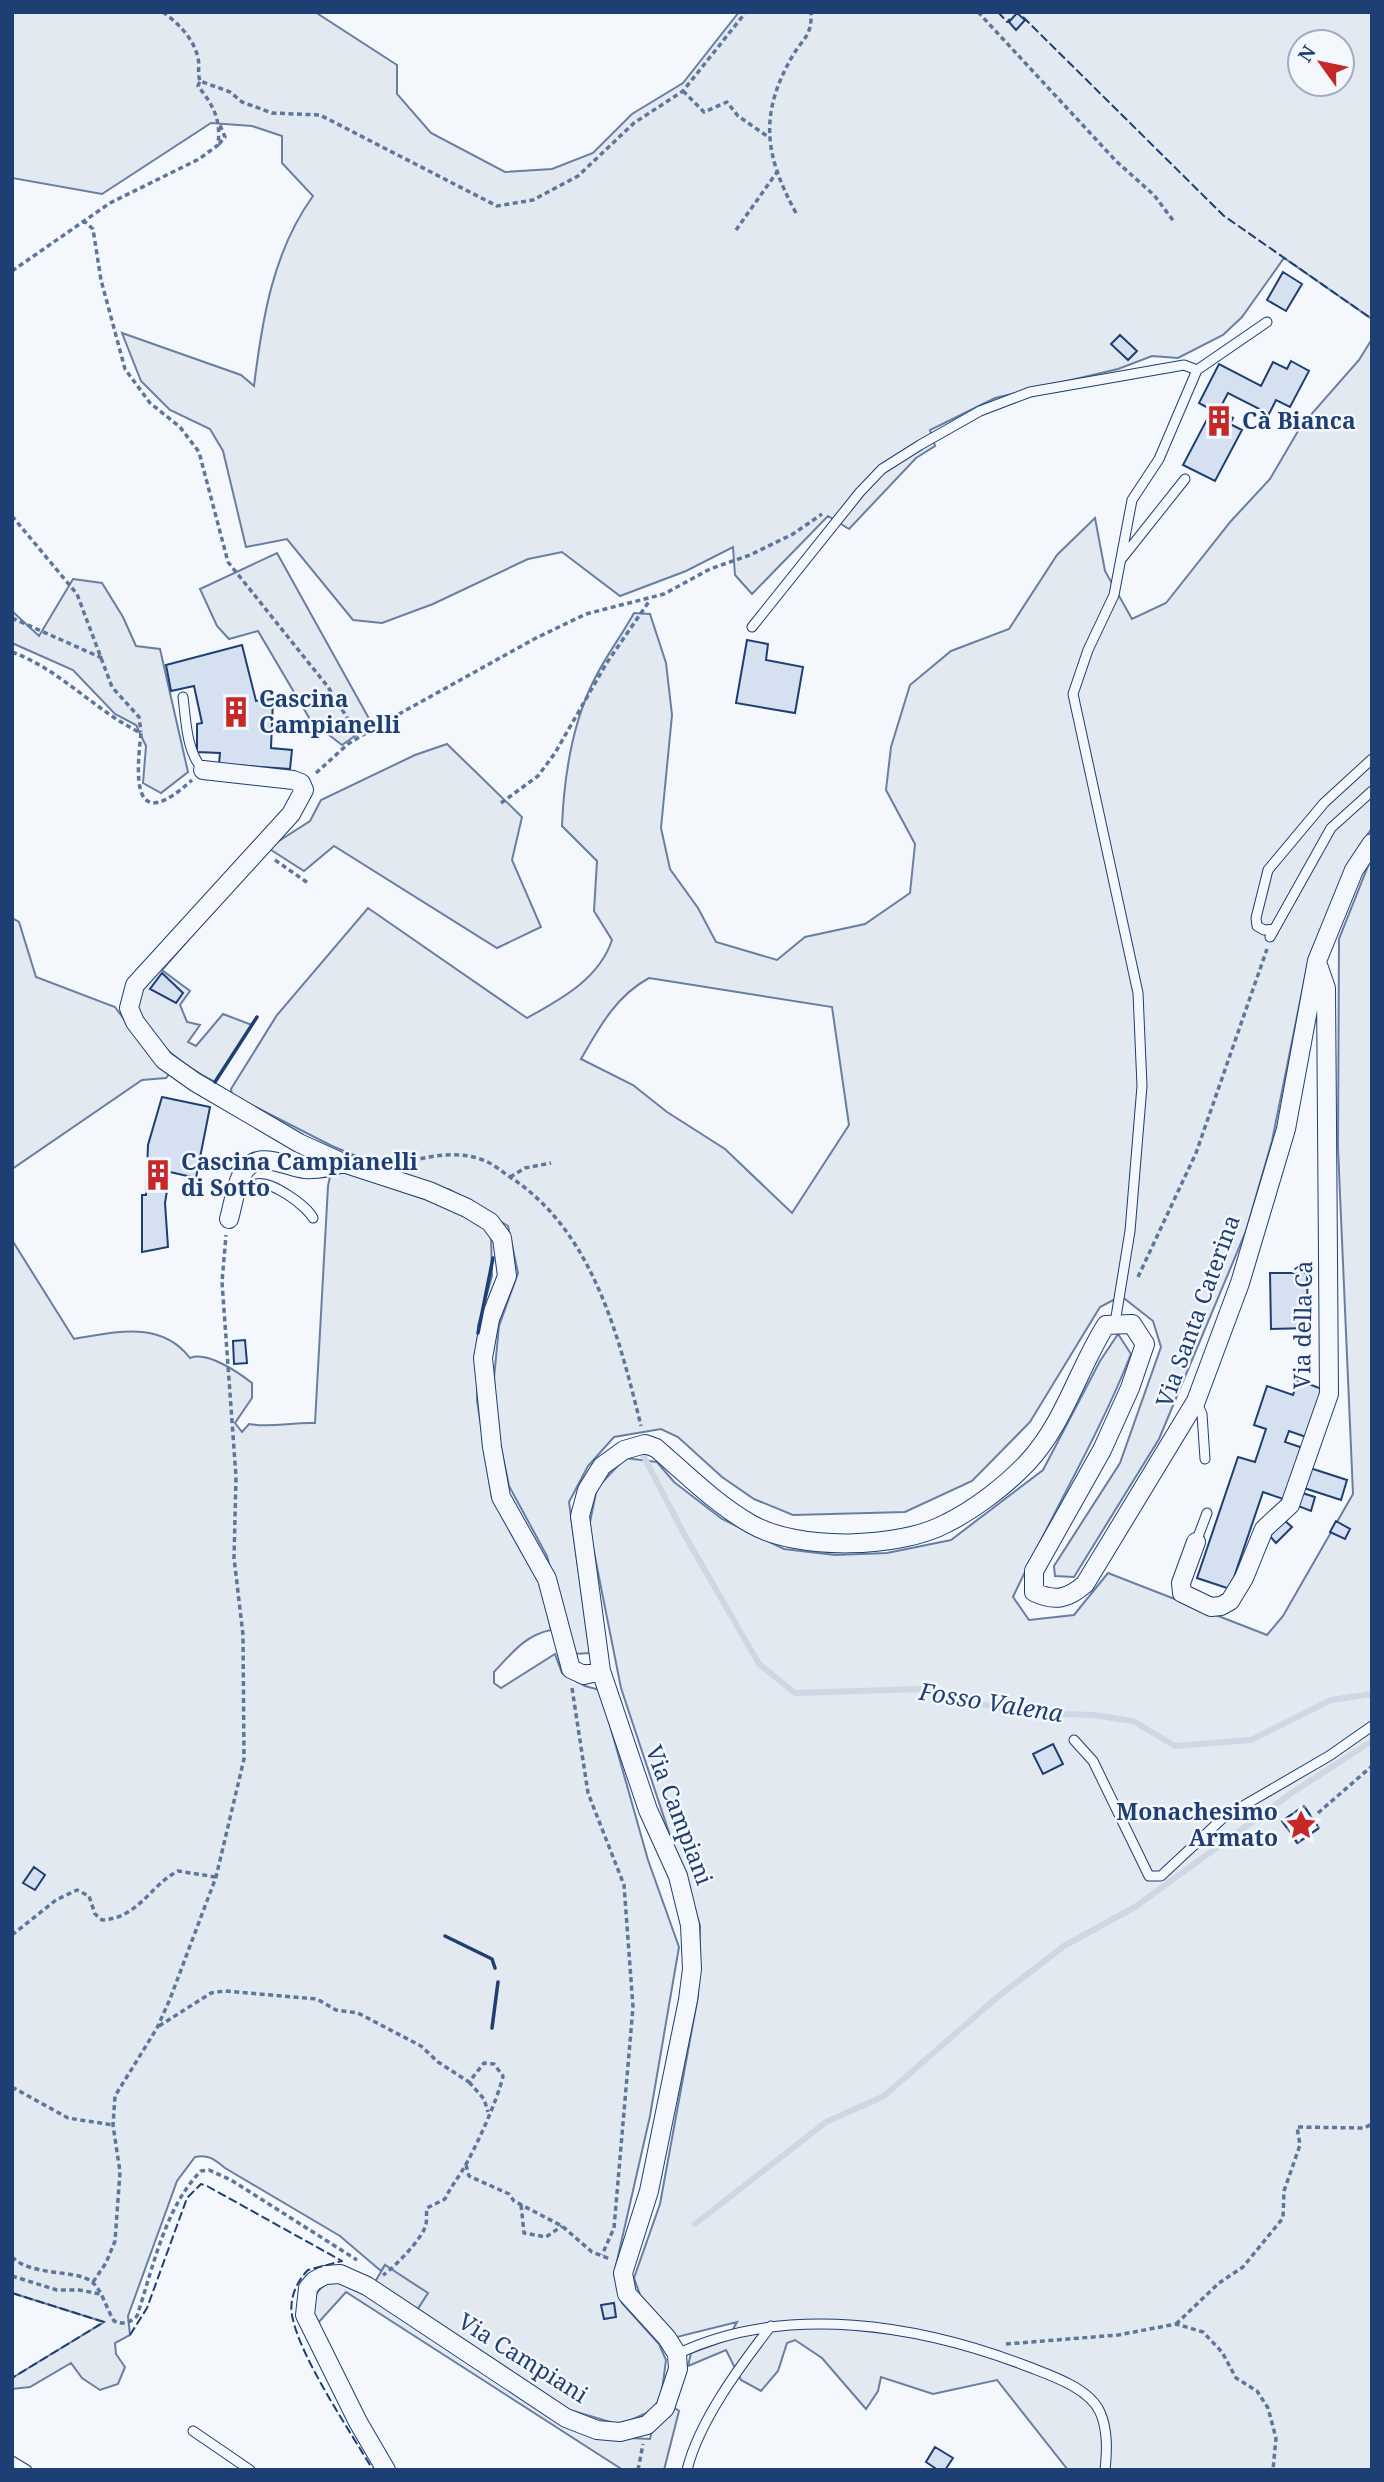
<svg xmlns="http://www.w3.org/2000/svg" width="1384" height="2482" viewBox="0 0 1384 2482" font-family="'Noto Serif',serif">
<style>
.green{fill:#e3e9f0;stroke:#687fa3;stroke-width:2;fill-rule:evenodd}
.parking{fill:#e3e8f0;stroke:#687fa3;stroke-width:2}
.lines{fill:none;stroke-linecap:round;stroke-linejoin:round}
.stream{stroke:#cfd7e4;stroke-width:6}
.building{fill:#d5e0f0;stroke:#1d3f73;stroke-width:2}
.service-casing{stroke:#1d3f73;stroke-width:11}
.minor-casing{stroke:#1d3f73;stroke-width:20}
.path{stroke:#5e769c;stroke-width:3.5;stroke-dasharray:5 3.5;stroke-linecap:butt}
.service{stroke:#f4f7fb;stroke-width:9}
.minor{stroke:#f4f7fb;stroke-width:18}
.fence{stroke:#1d3f73;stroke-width:2;stroke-dasharray:9 3.5;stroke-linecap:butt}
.wall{stroke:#1d3f73;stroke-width:3.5}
.labels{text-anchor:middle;stroke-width:5;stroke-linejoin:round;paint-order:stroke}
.poi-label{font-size:23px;font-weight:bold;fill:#1d3f73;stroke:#f4f7fb;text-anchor:start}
.street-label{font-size:23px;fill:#1d3f73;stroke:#f4f7fb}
.water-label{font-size:24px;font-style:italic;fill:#1d3f73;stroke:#f4f7fb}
</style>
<rect width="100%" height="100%" fill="#f4f7fb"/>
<path class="green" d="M12 12H315L397 65V94L431 133 505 172 552 169 593 153 632 114 683 83 739 12H1372V319L1284 258 1242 317 1223 335 1178 358 1152 356 1118 369 995 398 930 430 935 446 916 458 849 529 828 516 752 594 735 575 733 547 686 571 620 596 562 552 528 559 433 604 382 623 353 620 287 539 246 547 223 451 210 429 170 410 141 381 122 333 241 375 254 386C262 320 273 251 313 196L282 163V136L252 126 211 123 102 194 12 178ZM1300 42H1342V84H1300Z
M1372 339V828L1351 859 1309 957 1272 1141 1246 1231 1159 1439 1074 1577 1055 1576 1054 1566 1120 1463 1161 1347 1153 1321 1121 1296 1100 1307 1030 1422 972 1481 905 1512 793 1515 754 1499 722 1477 678 1437 661 1429 614 1437 588 1466 569 1502 590 1653 573 1654 547 1556 509 1486 496 1424 494 1378 499 1326 518 1273 508 1226 450 1190 409 1178 332 1146 232 1095 231 1089 277 1015 368 908 527 1018C561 999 599 979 612 940L594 911 597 861 562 826C564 777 572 723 595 678 606 656 622 635 634 613L650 614 666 663 672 715 661 828 670 869 698 908 716 942 777 960 805 937 865 924 910 893 915 844 886 790 891 747 910 685 951 651 1009 629 1057 555 1095 518 1105 571 1132 619 1166 603 1231 521 1270 479 1301 426 1359 360ZM649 978 832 1007 849 1125 792 1213 725 1149 667 1112 633 1085 581 1059C600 1026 616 996 649 978Z
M277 553 372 724 342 745 311 721 258 631 229 639 217 626 200 589Z
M73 579 102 583 123 617 136 646 160 649 188 772 161 793 143 783 146 746 136 725 115 714 73 670 12 643V611L39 636Z
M447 744 522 817 512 860 541 927 497 948 334 846 304 871 268 848 162 970 190 991 180 1005 187 1022 200 1025 188 1042 196 1046 223 1014 252 1025 215 1082C181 1065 155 1043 135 1012L140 987 268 848 310 821 321 800 415 755Z
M1372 856V2470H1068L997 2380 933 2394 881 2377 878 2391 866 2409 822 2358 795 2340 787 2343 778 2371 761 2391 741 2380 726 2350 688 2366 691 2353 727 2340 737 2322 673 2338 645 2309 634 2278 660 2204 698 1996 700 1926 621 1688 589 1527 597 1488 625 1458 657 1462 674 1482 722 1519 784 1549 835 1555 887 1553 951 1540 1043 1470 1100 1361 1118 1334 1131 1354C1098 1438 1051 1515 1013 1597L1029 1620 1074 1615 1108 1573 1267 1635 1283 1616 1353 1494 1338 1148 1339 939ZM1304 1806 1319 1828 1298 1843 1282 1821Z
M12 918 19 922 36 977 115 1007 149 1053 170 1073 166 1078 142 1080 12 1169Z
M332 1167 468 1214 491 1234 492 1276 478 1326 477 1400 492 1498 541 1580 551 1630C525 1635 511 1654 494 1672V1683L501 1688 555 1654 562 1673 585 1686 600 1690 648 1860 679 1947 650 2116 614 2274 622 2303 659 2344 666 2360 661 2398 651 2411 620 2425 570 2410 417 2310 427 2294 385 2265 381 2271 340 2236 225 2168C215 2160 209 2154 195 2157L177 2181 128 2316 130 2335 115 2343 116 2354 125 2367 118 2384 100 2390 82 2378 71 2363 30 2387 12 2389V2378L104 2322 12 2293V1240L74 1339C116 1332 161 1320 190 1358 207 1351 238 1372 252 1383V1398L235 1423 242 1432 249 1424C271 1428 292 1422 315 1423L328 1186Z
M332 2281 348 2283 608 2437 650 2439 653 2425 672 2406 679 2411 664 2470H623L346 2292 318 2323C308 2305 314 2289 332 2281Z"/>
<path class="parking" d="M385 2265 428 2293 417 2310 375 2282Z"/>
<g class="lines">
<path class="stream" d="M643 1455 683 1532 759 1664 795 1693 921 1689 962 1701 1031 1713 1093 1715 1133 1721 1175 1746 1251 1740 1331 1700 1372 1694
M695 2224 826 2122 884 2096 995 1999 1064 1946 1135 1907 1293 1792 1372 1741"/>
</g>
<path class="building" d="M1017 13 1025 20 1016 30 1009 22Z
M1283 272 1302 284 1286 311 1267 300Z
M1120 335 1137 351 1128 360 1111 344Z
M1291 361 1309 371 1290 407 1276 400 1269 414 1228 393 1219 410 1233 418 1230 424 1242 430 1215 481 1183 465 1212 410 1199 403 1219 364 1261 386 1273 362 1287 369Z
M747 640 768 644 766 660 803 667 795 713 736 703Z
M242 645 256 701 273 699 271 748 292 750 290 769 219 764 220 753 197 752V724L202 723 194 686 171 691 166 665Z
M162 973 183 993 176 1003 150 989Z
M162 1097 210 1107 196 1178 170 1172 165 1203 168 1247 142 1252V1195H146L148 1145Z
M1270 1273H1307L1308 1328 1271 1329Z
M245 1340 247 1363 234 1364 233 1341Z
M1298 1380 1322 1389 1306 1437 1289 1431 1285 1442 1303 1448 1286 1500 1263 1492 1230 1589 1197 1578 1238 1457 1255 1462 1266 1429 1254 1425 1267 1386 1293 1395Z
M1310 1468 1347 1480 1341 1500 1304 1488Z
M1302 1493 1315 1497 1311 1511 1298 1506Z
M1283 1519 1292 1527 1276 1543 1268 1534Z
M1336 1521 1350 1529 1345 1539 1330 1532Z
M1053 1744 1063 1764 1043 1774 1033 1754Z
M34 1867 45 1875 35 1890 23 1883Z
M614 2303 616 2317 604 2319 601 2305Z
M935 2447 953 2458 945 2470H938L926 2462Z"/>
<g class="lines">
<defs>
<path id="service" d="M1197 370 1267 322
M1123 557 1185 479
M752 627 860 492 882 469 920 445 980 411 1030 392 1184 365 1197 370 1159 459 1132 500 1114 595 1088 650 1073 694 1138 993 1142 1086 1130 1231 1115 1323
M183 697C186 720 186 751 203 770
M1274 929 1264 930 1257 926 1256 918 1268 870 1324 803 1372 759
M1270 937 1331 828 1372 791
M237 1197C243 1193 250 1186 256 1184 271 1180 307 1206 313 1218
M1196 1401 1202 1414 1205 1459
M1196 1542 1207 1513
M1074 1740 1093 1761 1149 1876H1161L1224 1817 1329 1756 1372 1726
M677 2354C786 2302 921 2325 1029 2367 1052 2376 1089 2388 1100 2412 1108 2430 1107 2451 1105 2470
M193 2431 250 2470
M12 2461 27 2470
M687 2470C699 2421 740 2366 771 2326"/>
<path id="minor" d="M203 770 293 780 301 783 304 790 291 814 135 985 129 1008 135 1022 164 1060 195 1082 299 1143 343 1163 429 1191 467 1208 490 1222 502 1238 507 1276 490 1319 483 1358 492 1447 501 1497 547 1579 571 1669 584 1675 601 1671
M229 1219C233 1205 235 1189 241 1176 256 1147 283 1166 305 1169 319 1170 331 1167 343 1163
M1196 1542 1181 1583 1182 1593 1211 1607 1221 1606 1230 1601 1244 1578 1264 1529 1290 1505 1329 1394 1326 988 1318 965
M386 2470 358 2422 305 2315 308 2288 314 2281 325 2275 340 2274 367 2286 566 2418 597 2430 620 2432 647 2425 665 2408 678 2369 677 2354 667 2338 627 2294 623 2273 649 2191 688 2000 692 1969 690 1925 678 1876 648 1810 601 1671 580 1516 587 1490 602 1466 624 1450 645 1444 656 1448C686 1474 716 1504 751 1524 798 1551 899 1549 947 1523 975 1509 1005 1486 1027 1463 1064 1424 1078 1369 1106 1325L1132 1324 1145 1344 1130 1388 1102 1450 1034 1571V1592C1055 1602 1068 1599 1085 1584L1196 1401 1240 1283 1286 1129 1317 961 1354 870 1372 843"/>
</defs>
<use href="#service" class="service-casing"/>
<use href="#minor" class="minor-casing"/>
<path class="path" d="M163 12C178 23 194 39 198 58 200 66 197 72 200 81
M978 12 1116 161 1154 195 1175 223
M683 91 704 112 727 102 738 116 767 136
M219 144 225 137 220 125
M796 213C764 154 759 114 793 55 804 37 812 36 811 12
M83 220 93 229 101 280 125 369 150 403 180 427 199 452 228 562 328 687 348 719 356 739
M736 230 777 172
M12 271 110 203 199 159 218 145C221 120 214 106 198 86L200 81 230 92 242 102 272 113 320 115 497 206 533 200 578 176 634 123 683 91 746 12
M12 516 77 594 112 687 139 717 141 732
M12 618 102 658
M12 652C61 670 95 711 141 733 136 779 132 835 192 780
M316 773 348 744 381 724 536 638 586 614 664 594 710 569 750 555 793 534 822 514
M501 803 538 776 555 753 606 664 650 600
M275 860 308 883
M404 1163C429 1156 457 1150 483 1160 492 1163 501 1171 510 1177 593 1231 619 1337 641 1426
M510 1177 525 1168 551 1163
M1138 1277 1196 1153 1267 949
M572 1688 588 1793 624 1885 633 2007 614 2228 602 2255
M1318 1813 1372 1766
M12 1935 56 1900 77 1890 89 1896 95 1914 102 1920C139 1918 149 1886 178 1871L216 1877
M159 2026 211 1993 225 1991 317 1999 336 2010 358 2013 421 2046 438 2062 469 2082 484 2063 494 2064 503 2076C498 2099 475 2150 462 2171 456 2181 450 2188 445 2199L427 2208C426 2213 427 2219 426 2224 424 2237 394 2268 383 2275
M469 2082 484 2099 488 2112
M12 2087 68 2118 113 2125
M466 2165 469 2176 509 2194 514 2201 562 2226 592 2252 610 2259
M521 2205 524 2233 546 2237 562 2226
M12 2257C32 2277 77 2269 92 2282 102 2290 107 2310 114 2321 125 2325 129 2323 137 2316 153 2268 165 2207 201 2171L209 2170 231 2180 357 2260
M12 2276 57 2290H79L100 2294
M93 2282 106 2263 115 2241 120 2172 113 2125 115 2096 157 2028 170 1999 216 1877 244 1759 243 1635 234 1558 236 1477 222 1282 226 1235
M1176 2324 1219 2283 1243 2267 1283 2218 1284 2191 1300 2145 1297 2127 1364 2128 1372 2124
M1006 2344 1118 2335 1176 2324 1203 2332 1222 2352 1236 2378 1257 2391 1268 2408 1276 2438 1273 2470
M638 2470 643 2444"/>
<use href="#service" class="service"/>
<use href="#minor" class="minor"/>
<path class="fence" d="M998 12 1007 22 1010 19
M1023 17 1224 216 1372 319
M1287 1828 1282 1821 1304 1806 1319 1828 1297 1843 1292 1835
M12 2293 104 2322 12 2378
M130 2335 147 2308 187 2198 201 2184 207 2186 342 2261 308 2270C297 2281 289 2298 292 2315 299 2356 350 2431 373 2470"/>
<path class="wall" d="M215 1082 257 1017
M478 1333 493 1258
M445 1936 492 1959 495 1968
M492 2028 498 1982"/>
</g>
<defs>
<symbol id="building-bare" viewBox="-9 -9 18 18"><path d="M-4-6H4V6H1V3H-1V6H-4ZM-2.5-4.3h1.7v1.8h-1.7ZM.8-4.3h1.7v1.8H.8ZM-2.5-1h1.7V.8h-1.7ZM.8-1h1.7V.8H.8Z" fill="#c62828" stroke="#f4f7fb" stroke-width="2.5" paint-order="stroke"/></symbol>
<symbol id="sight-bare" viewBox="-9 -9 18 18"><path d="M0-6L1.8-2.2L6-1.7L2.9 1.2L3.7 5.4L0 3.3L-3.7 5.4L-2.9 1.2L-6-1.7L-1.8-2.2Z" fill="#c62828" stroke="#f4f7fb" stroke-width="2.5" paint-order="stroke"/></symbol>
</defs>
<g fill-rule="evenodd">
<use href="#building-bare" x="1197" y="399" width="44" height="44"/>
<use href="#building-bare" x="214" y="690" width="44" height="44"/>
<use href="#building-bare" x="136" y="1153" width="44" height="44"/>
<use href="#sight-bare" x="1279" y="1803" width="44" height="44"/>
</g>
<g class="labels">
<g class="poi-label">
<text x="1242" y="429">Cà Bianca</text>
<text x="259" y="707">Cascina<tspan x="259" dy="26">Campianelli</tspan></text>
<text x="181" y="1170">Cascina Campianelli<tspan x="181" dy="26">di Sotto</tspan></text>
<text x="1278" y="1820" text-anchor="end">Monachesimo<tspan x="1278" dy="26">Armato</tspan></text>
</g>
<g class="street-label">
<text transform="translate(1198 1311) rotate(-70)" y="8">Via Santa Caterina</text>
<text transform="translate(1303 1325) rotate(-89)" y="8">Via della Cà</text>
<text transform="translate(679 1815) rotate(69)" y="8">Via Campiani</text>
<text transform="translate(523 2358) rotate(32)" y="8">Via Campiani</text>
</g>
<g class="water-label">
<text transform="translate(991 1703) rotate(9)" y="8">Fosso Valena</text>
</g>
</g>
<rect width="1384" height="2482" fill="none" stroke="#1d3f73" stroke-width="28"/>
<g transform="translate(1321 63) rotate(303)"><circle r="33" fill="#f4f7fb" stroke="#9eadc5" stroke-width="2"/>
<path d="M0-5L12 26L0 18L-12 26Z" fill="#c62828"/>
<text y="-10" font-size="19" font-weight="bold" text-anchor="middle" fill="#1d3f73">N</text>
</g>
</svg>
